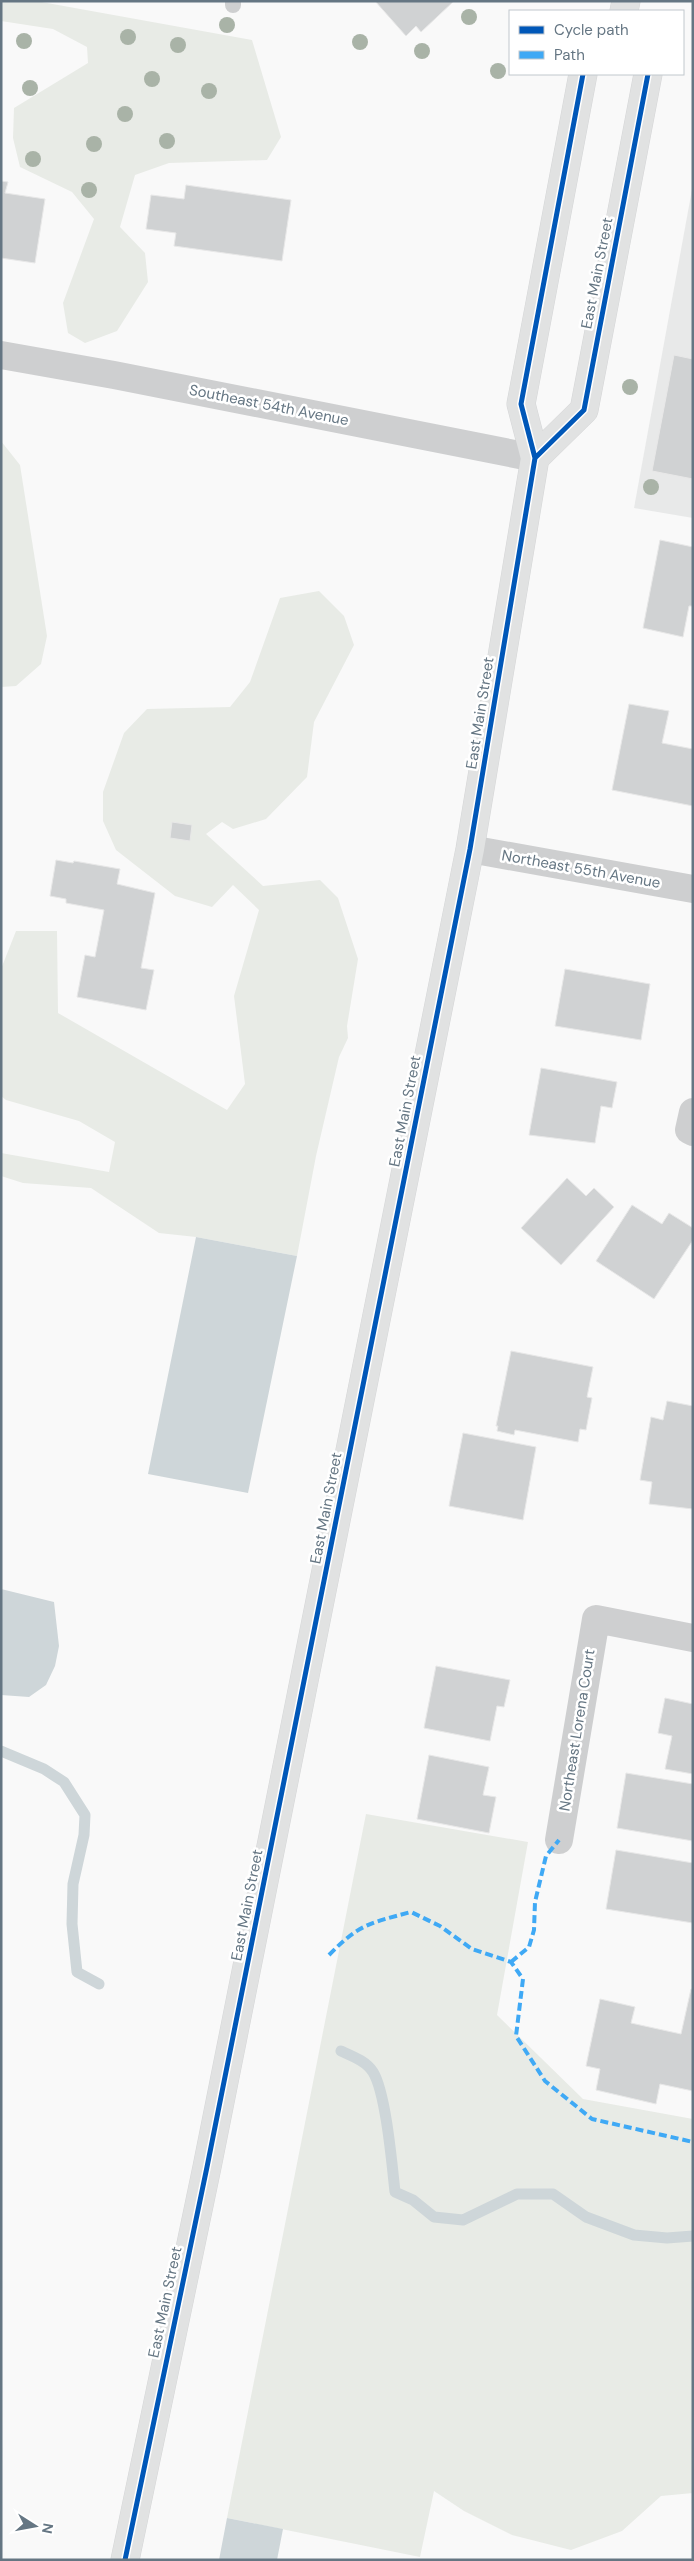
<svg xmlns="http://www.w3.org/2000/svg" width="694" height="2561" viewBox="0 0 694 2561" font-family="'DM Sans',sans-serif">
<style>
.built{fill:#e8e9e9}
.green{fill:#e8ebe6}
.water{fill:#ced6d9}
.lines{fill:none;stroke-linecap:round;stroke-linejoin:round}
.stream{stroke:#ced6d9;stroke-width:11}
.building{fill:#d0d2d3;stroke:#e8e8e8}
.secondary-casing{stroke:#d5d6d7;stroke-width:29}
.service{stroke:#cecfd0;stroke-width:16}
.minor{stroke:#cecfd0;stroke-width:28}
.secondary{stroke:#e1e2e2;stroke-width:28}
.quiet{stroke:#3fa9f5;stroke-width:4;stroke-dasharray:8 4;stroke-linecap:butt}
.cycleway-casing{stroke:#fff;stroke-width:8}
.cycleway{stroke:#0057b8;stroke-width:5}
.tree{fill:#a9b3a7}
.labels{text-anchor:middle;stroke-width:5;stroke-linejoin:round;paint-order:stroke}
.street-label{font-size:15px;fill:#657683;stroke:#fff}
</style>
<rect width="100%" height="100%" fill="#f9f9f9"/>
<path class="built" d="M693 184V518L634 508Z"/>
<path class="green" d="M1 1H36L252 40 281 137 267 160 169 163 135 175 120 227 145 253 148 282 117 331 85 343 68 333 63 303 94 219 72 192 20 167 13 138 14 108 88 63 87 47 53 29 1 21Z
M1 441 20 465 47 636 41 664 16 686 1 687Z
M319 591 344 616 354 645 314 722 307 777 266 819 233 829 222 822 206 834 263 886 320 880 338 898 358 959 347 1026 348 1038 339 1057 316 1156 297 1256 196 1237 159 1233 91 1188 23 1183 1 1176V1153L109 1172 115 1142 79 1121 6 1100 1 1096V969L16 931H57L58 1013 227 1110 245 1084 234 996 259 910 233 885 212 907 175 896 116 850 103 821V792L124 733 147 709 230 707 250 682 280 598Z
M366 1814 528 1842 497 2015 583 2099 693 2119V2493L661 2496 622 2531 571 2550 512 2535 464 2511 434 2491 420 2557 227 2518Z"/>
<path class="water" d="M196 1237 297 1256 248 1493 148 1474Z
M1 1589 54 1602 59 1646 55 1666 46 1685 29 1697 1 1695Z
M227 2518 283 2529 277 2560H219Z"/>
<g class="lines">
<path class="stream" d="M1 1751 44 1769 64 1782 85 1815 84 1835 73 1884 72 1924 77 1972 99 1984
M341 2051C352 2056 366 2061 373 2072 386 2093 392 2165 395 2192L413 2200 434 2217 463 2220 517 2194H553L586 2217 634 2235 667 2238 693 2236"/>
</g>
<path class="building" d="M375 1H454L421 32 416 26 406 36Z
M1 181 8 182 5 193 45 199 35 263 1 258Z
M186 185 291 200 282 261 174 246 176 233 146 229 151 195 184 199Z
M674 355 693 359V479L652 471Z
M660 540 693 547V606H689L683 637 643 628Z
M629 704 669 711 662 743 693 749V806L612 790Z
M172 822 192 825 190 841 170 838Z
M56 860 73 863 74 861 120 869 117 884 155 893 141 968 154 970 146 1010 77 997 85 955 95 957 104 910 66 903V899L50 896Z
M565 969 650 984 641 1040 555 1026Z
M541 1068 617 1082 612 1108 601 1106 595 1143 529 1135Z
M567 1178 586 1196 594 1188 614 1207 561 1265 521 1228Z
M632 1205 662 1224 669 1213 693 1228V1240L654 1299 596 1261Z
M511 1351 593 1367 587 1397 592 1398 586 1430 580 1429 578 1442 515 1430 514 1435 497 1431 498 1426H496Z
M667 1401 693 1406V1509L649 1504 652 1482 640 1480 651 1417 663 1420Z
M463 1433 536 1447 523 1520 449 1506Z
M436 1666 510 1680 504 1707 497 1706 490 1741 424 1728Z
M665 1698 693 1704V1774L665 1769 672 1736 658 1733Z
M429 1755 489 1767 483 1795 496 1797 489 1833 417 1819Z
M626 1773 693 1784V1841L617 1828Z
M616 1850 693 1863V1923L606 1909Z
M691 1989H693V2091L660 2084 656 2104 596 2090 600 2069 586 2066 600 1999 635 2007 631 2023 681 2034Z"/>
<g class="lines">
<defs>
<path id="secondary" d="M624 11 626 1
M535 458 584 410 648 74
M125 2560 207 2167 470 849 535 458 521 404 583 74"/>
</defs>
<use href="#secondary" class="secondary-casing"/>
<path class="service" d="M233 5V1"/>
<path class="minor" d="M1 355 114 375 535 458
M470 849 693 889
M693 1112 689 1130 693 1132
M559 1840 596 1619 693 1638"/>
<use href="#secondary" class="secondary"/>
<path class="quiet" d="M329 1955C359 1924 370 1923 411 1912L440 1926 472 1949 511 1962 523 1979 516 2036 545 2081 592 2119 693 2142
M511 1962 529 1947 534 1930 535 1902 546 1856 559 1840"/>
<defs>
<path id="cycleway" d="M535 458 584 410 648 74
M125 2560 207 2167 470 849 535 458 521 404 583 74"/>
</defs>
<use href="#cycleway" class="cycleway-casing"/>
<use href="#cycleway" class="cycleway"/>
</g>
<g class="tree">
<circle cx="469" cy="17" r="8"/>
<circle cx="227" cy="25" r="8"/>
<circle cx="128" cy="37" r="8"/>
<circle cx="24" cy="41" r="8"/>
<circle cx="360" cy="42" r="8"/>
<circle cx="178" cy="45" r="8"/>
<circle cx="422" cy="51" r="8"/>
<circle cx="498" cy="71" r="8"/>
<circle cx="152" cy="79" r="8"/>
<circle cx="30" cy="88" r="8"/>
<circle cx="209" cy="91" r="8"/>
<circle cx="125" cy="114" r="8"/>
<circle cx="167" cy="141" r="8"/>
<circle cx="94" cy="144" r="8"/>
<circle cx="33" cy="159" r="8"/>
<circle cx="89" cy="190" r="8"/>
<circle cx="630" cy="387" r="8"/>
<circle cx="651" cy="487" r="8"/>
</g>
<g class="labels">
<g class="street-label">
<text transform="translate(597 273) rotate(-79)" y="5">East Main Street</text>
<text transform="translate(269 405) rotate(11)" y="5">Southeast 54th Avenue</text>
<text transform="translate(480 713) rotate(-81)" y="5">East Main Street</text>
<text transform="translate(581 869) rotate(10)" y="5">Northeast 55th Avenue</text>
<text transform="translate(405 1111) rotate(-79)" y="5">East Main Street</text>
<text transform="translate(326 1508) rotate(-79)" y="5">East Main Street</text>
<text transform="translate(577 1730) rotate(-81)" y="5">Northeast Lorena Court</text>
<text transform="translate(247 1905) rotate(-79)" y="5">East Main Street</text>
<text transform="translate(165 2302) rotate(-78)" y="5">East Main Street</text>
</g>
</g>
<rect width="694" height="2561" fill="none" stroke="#657683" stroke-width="5"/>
<rect x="509" y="10" width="175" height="65" fill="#ffffff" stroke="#c1c8cd"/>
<rect x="519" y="26" width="25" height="8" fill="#0057b8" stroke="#c1c8cd"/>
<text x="554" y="35" font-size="15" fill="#657683">Cycle path</text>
<rect x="519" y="51" width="25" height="8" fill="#3fa9f5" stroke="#c1c8cd"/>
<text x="554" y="60" font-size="15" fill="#657683">Path</text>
<g transform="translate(35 2526) rotate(101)" stroke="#ffffff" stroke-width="4" paint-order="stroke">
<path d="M0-4L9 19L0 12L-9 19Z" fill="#657683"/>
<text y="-8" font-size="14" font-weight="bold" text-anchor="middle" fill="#657683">N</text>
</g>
</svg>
